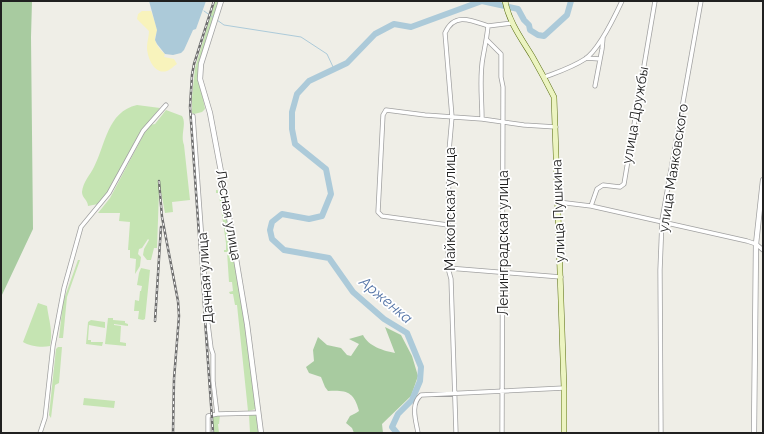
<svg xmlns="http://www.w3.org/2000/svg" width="764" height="434" viewBox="0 0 764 434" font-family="Raleway,sans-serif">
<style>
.grass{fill:#c5e4b2}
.forest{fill:#a8cba0}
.sand{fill:#f8f3bc}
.water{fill:#accad9}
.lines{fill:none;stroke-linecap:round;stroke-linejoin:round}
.stream{stroke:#accad9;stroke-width:1}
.river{stroke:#accad9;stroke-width:6}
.minor-casing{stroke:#a1a1a1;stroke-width:5}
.tertiary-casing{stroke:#a1a1a1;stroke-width:6}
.secondary-casing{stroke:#596e10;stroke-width:6}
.minor{stroke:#fff;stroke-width:3.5}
.tertiary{stroke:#fff;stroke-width:4.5}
.secondary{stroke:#ecf4c1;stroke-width:5}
.rail-casing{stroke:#6e6e6e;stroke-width:2.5}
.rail{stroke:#fff;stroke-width:1;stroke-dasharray:3;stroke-linecap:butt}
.labels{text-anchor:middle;stroke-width:3.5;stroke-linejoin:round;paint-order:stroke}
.street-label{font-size:14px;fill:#202020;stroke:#fff}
.water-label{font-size:15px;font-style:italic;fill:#5575a7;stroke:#fff}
</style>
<rect width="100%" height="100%" fill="#efeee7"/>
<path class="grass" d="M215 1H219L210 32 200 83 205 109 202 112 194 114 192 113V97L195 68Z
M137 105 160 108 139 134 109 190 98 204 88 206C88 200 82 198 82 192 83 182 90 175 94 167 106 144 107 112 137 105Z
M166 110 182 116C187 124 180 135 184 145L190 200 172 202 173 212 165 213 161 192H159L157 248H154L151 260H147L143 255 144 249 149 240 148 239 142 248 139 249 138 254 141 257 140 266 135 274 136 259 130 258V250H128L130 222 119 221 120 213H98L110 198 145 132 150 125 155 124Z
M216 190 222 191 242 306 256 409 248 411 237 305H235L233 294H230L229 292 233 291 232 282H229L227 252H224V250H226V243L219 195V193H216Z
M78 260H80L67 297 63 338H59L63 302Z
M141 268 150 270 145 319 143 320 138 319 139 311H134L135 300 139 301 140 291H141L142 286 137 285 139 273Z
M38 303 47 306C49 322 53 329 50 346 42 348 29 346 23 342Z
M108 318H113V320L125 321V323L128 324V326L114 324V325L121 326 120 342 126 343V346L105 344Z
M91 320 105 322V328L89 325 88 340H91V342H103L102 346 86 344 88 322Z
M58 347H62L59 383 55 385 51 418 49 415 56 349Z
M84 398 115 401 114 408 83 405Z
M255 414 257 416 258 433H250L249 415H220L219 424H218L219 433H213V415Z"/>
<path class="forest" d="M1 1H32L31 37 33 229 1 297Z
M385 327 401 335 412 356 418 376 411 396 382 424 383 433H354L352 428 346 423 350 416 356 413 359 411C354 392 347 390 328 391L325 387 321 377 309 373 306 367 314 361 313 350 318 337 327 345 341 348 347 355 351 356 359 344 349 339 363 335C368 346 384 351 395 353Z"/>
<path class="sand" d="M142 11H151C152 13 157 28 157 30 157 32 156 35 155 37 155 44 160 50 165 54L164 57 174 59 177 64C174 66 170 70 167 71 154 75 147 57 147 47 147 42 149 36 149 31L137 19 138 14Z"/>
<path class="water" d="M149 1H206L196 29 193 30 184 50 181 53 173 55 165 54 157 44 155 40 157 30Z"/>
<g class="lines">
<path class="stream" d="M204 11 214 18
M217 20 224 25 301 37 327 54 334 69"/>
<path class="river" d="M482 1 518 9 524 20 529 25 530 30 538 35 544 36 567 15 571 1
M397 433 392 427 398 414 412 400 420 381 421 367 407 333 384 319 353 292 329 258 284 250 272 239 270 230 272 222 282 214 309 219 322 216 331 194 326 169 295 144 292 129V112L297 94 309 81 347 63 375 34 394 24 411 27 482 1"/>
<defs>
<path id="minor" d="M487 40 501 54V77L503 87 502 433
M586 58 600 59
M545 77C558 72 573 67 585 59 599 50 615 16 622 1
M595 86 602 49 603 38
M193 116 208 324 211 348 213 354V381L217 414 208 416V433
M482 119C482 98 479 77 483 57 485 46 487 37 488 26L512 23
M558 202 591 206 747 241 756 244 763 250
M591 206 597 189 603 185 620 187 624 184 655 1
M448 225 382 216 378 212 383 115 386 110 425 115 482 119 524 125 556 127
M448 268 561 277
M217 414 258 413
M40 433 45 418 53 346 64 288 81 227 109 193 143 131 166 105
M418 433C416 421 410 404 421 395L564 388
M456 433 451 279 448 268 449 151 452 117 445 33C454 12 471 20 488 26
M661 433 660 270 662 220 701 1"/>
<path id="tertiary" d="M221 1 201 64 200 79 210 113 225 193 247 324 261 433
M754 433 756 244 763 180"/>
<path id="secondary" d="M505 1C509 22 521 38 532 56 540 70 547 83 554 97L564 388V433"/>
</defs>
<use href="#minor" class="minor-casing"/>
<use href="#tertiary" class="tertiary-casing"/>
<use href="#secondary" class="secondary-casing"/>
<use href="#minor" class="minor"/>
<use href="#tertiary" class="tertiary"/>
<use href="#secondary" class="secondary"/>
<defs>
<path id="rail" d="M159 181 162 217 178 301 179 316 174 379 173 433
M155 321 161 227
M213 433 190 107 192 75 194 64 214 1"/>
</defs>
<use href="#rail" class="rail-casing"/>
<use href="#rail" class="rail"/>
</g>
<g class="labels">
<g class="street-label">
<text transform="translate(635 115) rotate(-80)" y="5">улица Дружбы</text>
<text transform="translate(673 168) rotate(-81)" y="5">улица Маяковского</text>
<text transform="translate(450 209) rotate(-90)" y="5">Майкопская улица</text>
<text transform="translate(558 211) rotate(-92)" y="5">улица Пушкина</text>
<text transform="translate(229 215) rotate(80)" y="5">Лесная улица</text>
<text transform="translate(503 243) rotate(-90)" y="5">Ленинградская улица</text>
<text transform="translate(205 278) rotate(-94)" y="5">Дачная улица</text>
</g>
<g class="water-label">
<text transform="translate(386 300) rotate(40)" y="5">Арженка</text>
</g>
</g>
<rect width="764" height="434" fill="none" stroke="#202020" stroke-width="4"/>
</svg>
